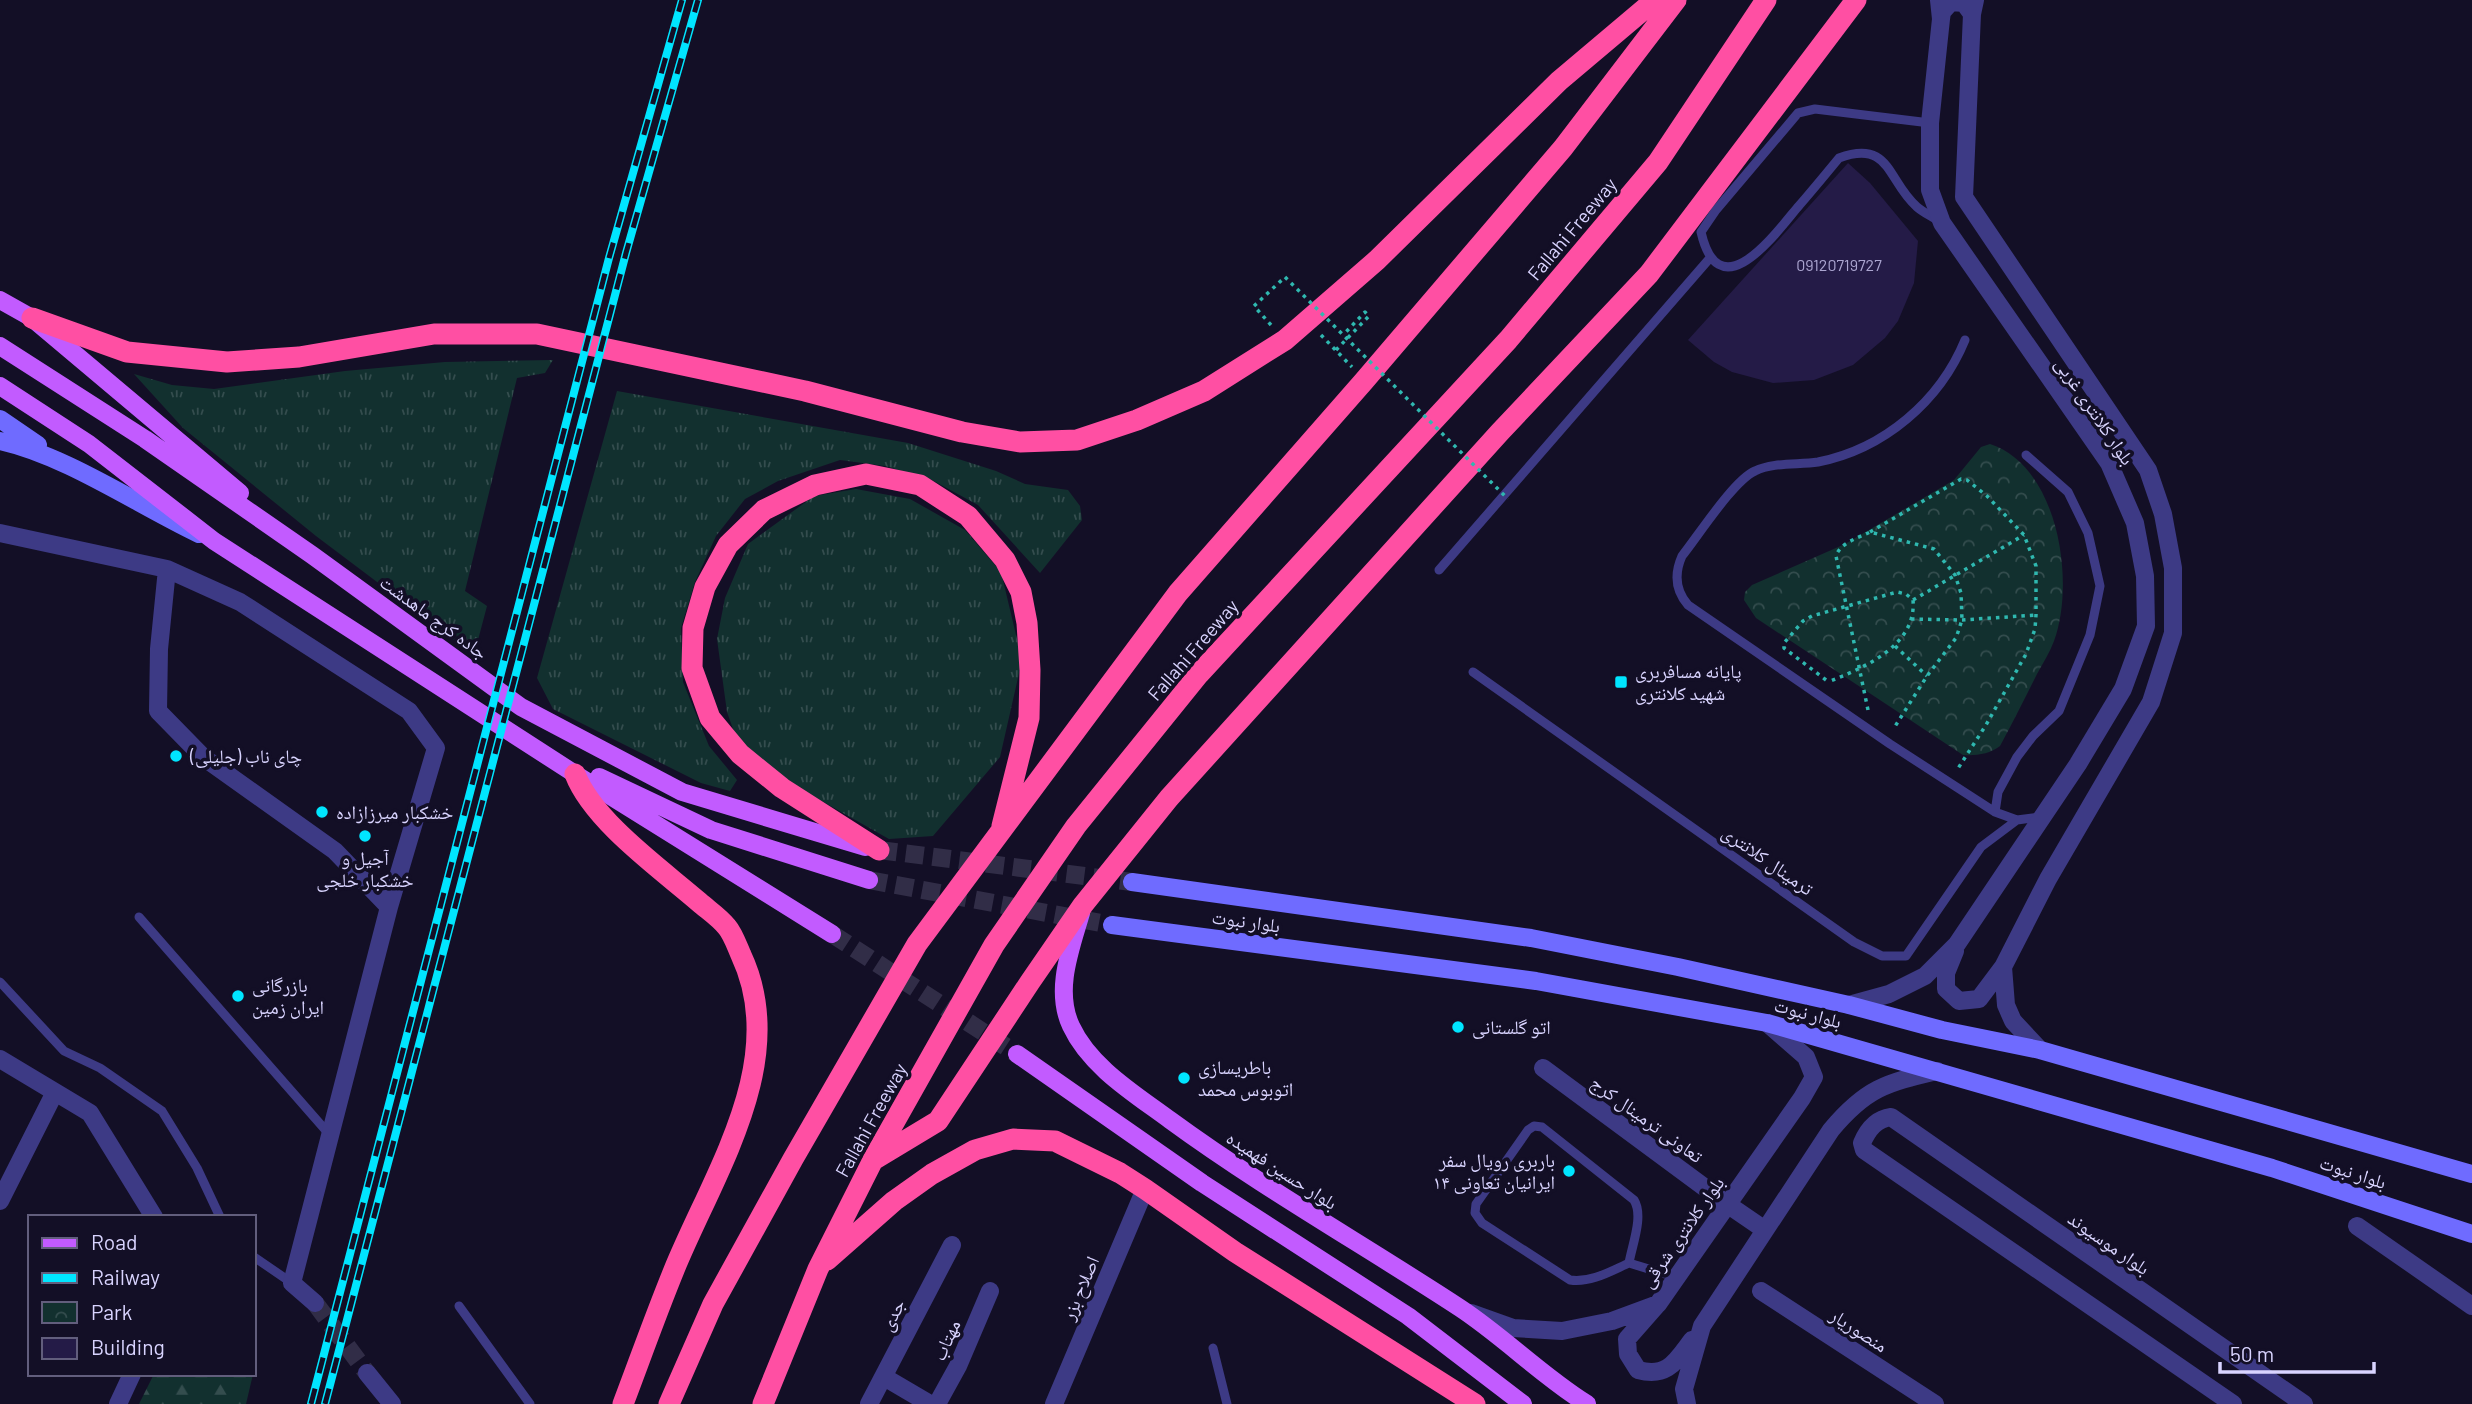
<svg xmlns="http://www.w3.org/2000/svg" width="2472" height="1404" viewBox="0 0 2472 1404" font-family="Barlow,'Noto Naskh Arabic',sans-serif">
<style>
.grass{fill:url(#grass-tufts)}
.forest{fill:url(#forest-firs)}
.park{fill:url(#park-crowns)}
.building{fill:#241b47}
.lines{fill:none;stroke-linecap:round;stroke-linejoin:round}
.minor-tunnel{stroke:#312d47;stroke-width:18;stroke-dasharray:18 9;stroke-linecap:butt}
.secondary-tunnel{stroke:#312d47;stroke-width:18;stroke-dasharray:18 9;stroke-linecap:butt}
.primary-tunnel{stroke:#312d47;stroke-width:18;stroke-dasharray:18 9;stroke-linecap:butt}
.path{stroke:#2fb8b0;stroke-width:3.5;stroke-dasharray:3.5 5;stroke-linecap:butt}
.service{stroke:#3d3a85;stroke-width:9}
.minor{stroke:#3d3a85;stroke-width:18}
.tertiary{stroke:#3d3a85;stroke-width:18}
.secondary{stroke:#6f6bff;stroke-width:18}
.primary{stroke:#c25bff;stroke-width:18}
.motorway{stroke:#ff4fa3;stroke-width:21}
.rail-casing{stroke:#00e5ff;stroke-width:8}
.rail{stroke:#130f26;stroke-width:5;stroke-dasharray:16;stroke-linecap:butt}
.path-bridge{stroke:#2fb8b0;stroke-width:3.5;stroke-dasharray:3.5 5;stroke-linecap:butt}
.poi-dot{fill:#00e5ff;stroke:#130f26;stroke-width:2.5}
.labels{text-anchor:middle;stroke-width:7;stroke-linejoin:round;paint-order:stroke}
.number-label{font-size:16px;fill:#aca6d1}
.street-label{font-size:19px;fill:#d9d4ff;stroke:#130f26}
.poi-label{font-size:19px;fill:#d9d4ff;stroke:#130f26;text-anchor:start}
</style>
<defs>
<pattern id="grass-tufts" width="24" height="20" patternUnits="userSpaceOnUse" patternTransform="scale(1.75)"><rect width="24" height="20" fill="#12302f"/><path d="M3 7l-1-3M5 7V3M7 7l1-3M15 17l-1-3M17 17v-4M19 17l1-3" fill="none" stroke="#344d4e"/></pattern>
<pattern id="forest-firs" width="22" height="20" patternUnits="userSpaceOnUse" patternTransform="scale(1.75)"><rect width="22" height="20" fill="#12302f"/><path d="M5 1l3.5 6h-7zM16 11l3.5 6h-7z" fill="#344d4e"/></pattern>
<pattern id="park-crowns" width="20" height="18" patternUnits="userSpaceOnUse" patternTransform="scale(1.75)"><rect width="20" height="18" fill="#12302f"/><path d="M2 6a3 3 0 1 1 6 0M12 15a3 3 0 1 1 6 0" fill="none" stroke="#344d4e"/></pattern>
</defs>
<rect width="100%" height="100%" fill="#130f26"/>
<path class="grass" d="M553 360 545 373 517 378 465 591 487 606 474 655 316 536 183 428 134 374 172 385 214 389 345 371 445 362Z
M617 391 908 443 996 471 1025 484 1068 490 1080 506 1082 520 1040 573 978 505 930 479 885 466 840 460 778 481 745 499 716 536 695 582 681 628 683 682 709 746 737 780 730 791 701 783 553 709 537 678Z
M856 489 910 499 965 530 1001 572 1022 660 1000 757 933 836 889 839 804 791 738 743 727 712 717 639 725 598 748 544 814 496Z"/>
<path class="forest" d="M154 1374H253L246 1404H139Z"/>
<path class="park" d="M1990 444C2058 466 2076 581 2054 641 2050 652 2043 663 2037 674 2025 698 2013 722 2000 746 1990 754 1975 756 1963 755L1756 618 1744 600 1745 592 1752 585 1845 544 1954 480 1981 447Z"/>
<path class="building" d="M1848 163 1870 183 1918 241 1914 283 1898 321 1885 338 1853 365 1814 380 1773 383 1732 372 1714 362 1688 340Z"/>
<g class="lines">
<path class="minor-tunnel" d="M315 1303 367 1373"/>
<path class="secondary-tunnel" d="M879 850 1132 882
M869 880 1112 925"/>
<path class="primary-tunnel" d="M832 934 1017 1054"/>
<path class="path" d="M1271 325 1254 306 1285 277
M1321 335 1352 367
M1336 350 1369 316 1365 312 1343 335
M1870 532 1961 479 1967 480 1987 496 2024 535 2036 566V615L2035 629 2026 654 1986 725 1957 770
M1913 600 2024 535
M1911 619 1962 620 2036 615
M1895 646 1927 676
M1826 680 1784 648V643L1803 621 1812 616 1897 592 1906 594 1913 600C1917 646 1863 668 1828 682
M1868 710 1836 556C1840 543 1858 538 1870 532L1934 549 1955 575 1961 593 1962 620 1956 638 1927 676 1894 728"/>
<path class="service" d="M1930 123 1815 109 1798 113 1716 210 1701 232C1719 310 1773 237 1797 208 1811 192 1825 175 1839 158 1891 139 1887 181 1917 207 1924 213 1933 217 1940 222
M1965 340C1940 401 1884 449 1818 462 1798 465 1773 462 1755 471 1734 480 1698 536 1682 556 1674 574 1675 590 1688 605L1890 744 1995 812 2017 820 2040 817
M1439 570 1710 258
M1473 672 1854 942 1882 956H1906L1981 847 2017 820
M1995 812 1998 792 2017 757 2033 736 2059 711 2090 635 2100 586 2088 533 2068 492 2026 455
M139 917 329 1134
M0 982 64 1051 100 1068 162 1111 197 1168 220 1217
M254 1257 292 1283
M1629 1263C1632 1245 1644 1216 1634 1200L1542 1127 1534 1126 1528 1130 1476 1204 1475 1213 1482 1223 1570 1280C1591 1283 1611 1271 1629 1263L1675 1277
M459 1306 530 1404
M1213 1348 1227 1404"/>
<path class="minor" d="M0 533 167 569 240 602 409 711 436 748 389 907 335 851 203 757 158 711 159 649 167 569
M0 1059 90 1113 154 1217
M1543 1068 1727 1204
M0 1201 55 1092
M2357 1226 2472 1306
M1761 1291 1935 1404
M315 1303 292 1283 389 907
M367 1373 392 1404
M884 1377 930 1404
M118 1404 132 1374
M869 1404 952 1245
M937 1404 958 1366 990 1291
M1054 1404 1145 1189
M2233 1404 1864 1150 1862 1143C1868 1129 1876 1119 1891 1117L2304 1404"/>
<path class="tertiary" d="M1975 0 1972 14 1964 197 2148 470 2163 514 2173 568V633L2151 702 2048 879 2003 967 2006 1005 2013 1021 2040 1050
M1941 19 1942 12 1951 2 1964 3 1972 14
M1955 951 1946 973V989L1959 1001 1979 999 2003 967
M1849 1005 1889 994 1925 976 1957 944 2078 764 2123 689 2146 626 2145 576 2135 523 2109 463 1942 223 1930 190V123L1941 19 1939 0
M1727 1204 1765 1230
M1656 1306 1627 1339 1628 1354 1638 1370C1668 1378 1676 1361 1692 1340
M1471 1313 1513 1328 1562 1331 1612 1321 1658 1304 1802 1098 1814 1077 1806 1057 1767 1023
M1687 1404 1684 1389 1702 1326 1831 1130C1866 1088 1886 1083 1937 1071"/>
<path class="secondary" d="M0 419 38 445
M0 441C65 455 138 505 199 534
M1132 882 1531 938 1678 967 1849 1005 1942 1030 2040 1050 2472 1174
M1112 925 1536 981 1767 1023 2272 1168 2472 1234"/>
<path class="primary" d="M0 300 32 318 240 493
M0 346 145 439 312 555 521 707 682 792 865 847
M0 386 89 444 214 541 575 774 832 934
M599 777 711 830 869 880
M1081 913C1071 948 1054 990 1071 1026 1090 1067 1135 1094 1170 1120 1263 1188 1364 1245 1460 1308 1504 1337 1542 1376 1587 1404
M1017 1054 1202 1183 1408 1316 1523 1404"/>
<path class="motorway" d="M32 318 127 352 227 362 299 357 434 334H537L805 391 962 432 1020 442 1077 440 1137 420 1204 391 1285 340 1377 260 1559 81 1655 0
M575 774C593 821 661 869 699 902 708 910 719 917 727 927 733 934 737 946 741 955 791 1061 713 1174 674 1270 656 1314 640 1359 623 1404
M879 850 782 788 740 754 710 718 692 668 693 628 705 587 728 545 764 510 815 485 866 474 920 485 968 516 1005 560 1021 592 1027 623 1030 670 1029 718 1002 826
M875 1159 938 1121 1030 982 1083 905 1169 798 1500 432 1649 274 1856 0
M827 1260 894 1201 932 1174 975 1150 1013 1139 1055 1141 1120 1173 1145 1189 1235 1252 1475 1404
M669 1404 713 1304 793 1159 917 944 1178 593 1364 381 1563 148 1676 0
M763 1404 818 1269 873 1160 994 945 1076 826 1199 674 1508 340 1658 162 1766 0"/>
<defs>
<path id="rail" d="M311 1404 609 258 682 0
M325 1404 626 253 698 0"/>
</defs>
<use href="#rail" class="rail-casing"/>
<use href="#rail" class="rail"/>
<path class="path-bridge" d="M1285 277 1508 499"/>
</g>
<g class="poi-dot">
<rect x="1614" y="675" width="14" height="14" rx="3.5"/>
<circle cx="176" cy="756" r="7"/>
<circle cx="322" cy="812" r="7"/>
<circle cx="365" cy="836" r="7"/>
<circle cx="238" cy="996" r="7"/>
<circle cx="1458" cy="1027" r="7"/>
<circle cx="1184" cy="1078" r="7"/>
<circle cx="1569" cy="1171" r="7"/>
</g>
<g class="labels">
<g class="number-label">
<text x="1839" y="271">09120719727</text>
</g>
<g class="street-label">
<text transform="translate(1572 229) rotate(-50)" y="7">Fallahi Freeway</text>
<text transform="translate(2095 411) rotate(56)" y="7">بلوار کلانتری غربی</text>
<text transform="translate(434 617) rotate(36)" y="7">جاده کرج ماهدشت</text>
<text transform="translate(1193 650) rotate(-49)" y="7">Fallahi Freeway</text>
<text transform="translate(1768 860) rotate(35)" y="7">ترمینال کلانتری</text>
<text transform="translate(1246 921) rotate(8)" y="7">بلوار نبوت</text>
<text transform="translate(1808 1013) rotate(15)" y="7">بلوار نبوت</text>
<text transform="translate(1647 1119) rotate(36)" y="7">تعاونی ترمینال کرج</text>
<text transform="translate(871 1120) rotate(-61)" y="7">Fallahi Freeway</text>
<text transform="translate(1282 1170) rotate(33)" y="7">بلوار حسین فهمیده</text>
<text transform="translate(2353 1172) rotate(18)" y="7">بلوار نبوت</text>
<text transform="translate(1682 1232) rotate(-55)" y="7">بلوار کلانتری شرقی</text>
<text transform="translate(2109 1243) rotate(35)" y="7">بلوار موسیوند</text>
<text transform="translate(1080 1288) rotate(-67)" y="7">اصلاح بزر</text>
<text transform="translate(892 1315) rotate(-63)" y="7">جدی</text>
<text transform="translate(1859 1330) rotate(33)" y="7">منصوریار</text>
<text transform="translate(946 1340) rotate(-66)" y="7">مهتاب</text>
</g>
<g class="poi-label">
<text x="1635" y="678">پایانه مسافربری<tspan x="1635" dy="22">شهید کلانتری</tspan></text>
<text x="190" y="763">چای ناب (جلیلی)</text>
<text x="336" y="819">خشکبار میرزازاده</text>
<text x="365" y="865" text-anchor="middle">آجیل و<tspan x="365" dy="22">خشکبار خلجی</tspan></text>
<text x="252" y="992">بازرگانی<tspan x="252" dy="22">ایران زمین</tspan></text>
<text x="1472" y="1034">اتو گلستانی</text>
<text x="1198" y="1074">باطریسازی<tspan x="1198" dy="22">اتوبوس محمد</tspan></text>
<text x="1555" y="1167" text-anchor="end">باربری رویال سفر<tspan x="1555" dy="22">ایرانیان تعاونی ۱۴</tspan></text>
</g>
</g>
<rect x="28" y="1215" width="228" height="161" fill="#130f26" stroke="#625e7d" stroke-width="2"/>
<rect x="42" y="1238" width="35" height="10" fill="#c25bff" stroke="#625e7d" stroke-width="2"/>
<text x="91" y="1250" font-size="21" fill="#d9d4ff">Road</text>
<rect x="42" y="1273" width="35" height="10" fill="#00e5ff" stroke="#625e7d" stroke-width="2"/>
<text x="91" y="1285" font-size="21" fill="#d9d4ff">Railway</text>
<rect x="42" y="1302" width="35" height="21" fill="url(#park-crowns)" stroke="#625e7d" stroke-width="2"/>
<text x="91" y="1320" font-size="21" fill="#d9d4ff">Park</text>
<rect x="42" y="1338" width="35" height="21" fill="#241b47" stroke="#625e7d" stroke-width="2"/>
<text x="91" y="1355" font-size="21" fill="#d9d4ff">Building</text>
<path d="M2220 1362v10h154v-10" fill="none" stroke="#d9d4ff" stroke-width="3.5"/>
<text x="2230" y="1362" font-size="21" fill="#d9d4ff" stroke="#130f26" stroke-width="5" paint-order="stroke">50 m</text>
</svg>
